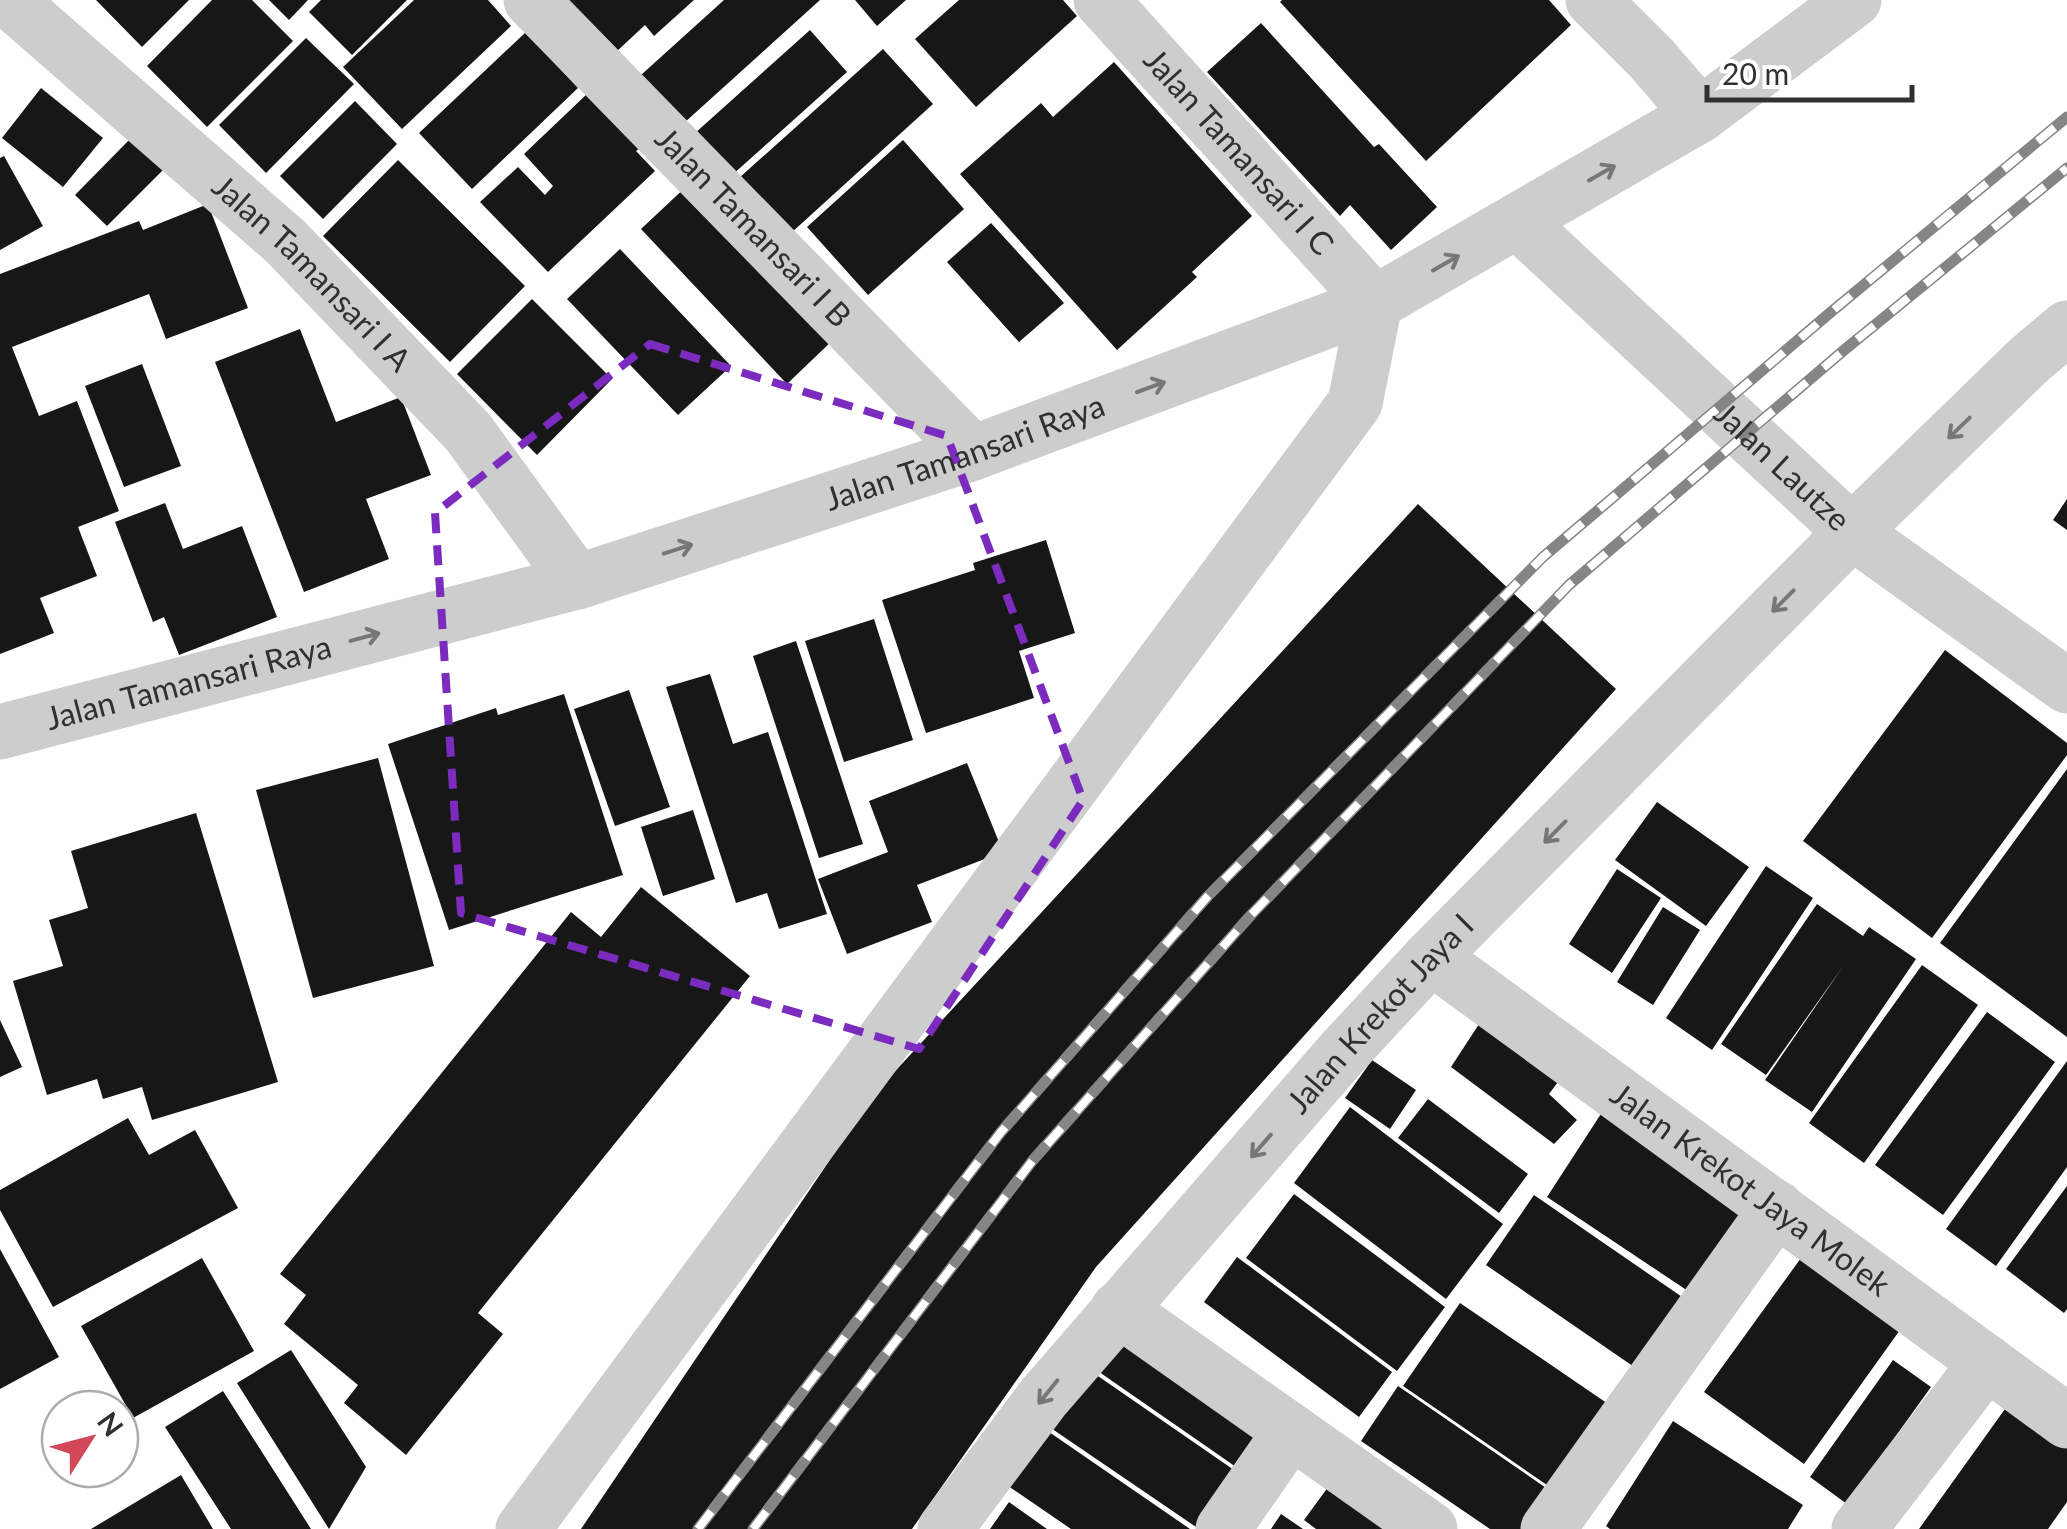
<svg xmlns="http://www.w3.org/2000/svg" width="2067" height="1529" viewBox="0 0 2067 1529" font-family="Lato,sans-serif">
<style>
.building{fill:#171717}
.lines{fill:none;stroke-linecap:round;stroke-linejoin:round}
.minor{stroke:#cdcdcd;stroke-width:55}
.rail-casing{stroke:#858585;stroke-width:11}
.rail{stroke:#fff;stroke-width:8;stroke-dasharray:22;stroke-linecap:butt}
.oneway{stroke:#777}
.marked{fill:none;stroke:#7b2cbf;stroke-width:8;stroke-dasharray:20 12;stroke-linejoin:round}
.labels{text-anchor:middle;stroke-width:10;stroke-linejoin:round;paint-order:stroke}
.street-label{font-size:32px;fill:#303030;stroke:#fff}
</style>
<rect width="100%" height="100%" fill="#fff"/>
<path class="building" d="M96 0H189L142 47Z
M212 0H252L293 41 207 127 147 66Z
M269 0H308L289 20Z
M321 0H407L352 55 309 12Z
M414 0H488L511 26 402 129 343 67Z
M568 0H694L654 36 645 25 615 53Z
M724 0H820L684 123 641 75Z
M855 0H906L877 26Z
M959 0H1063L1077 16 976 107 915 39Z
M1282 0H1549L1571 25 1426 161 1280 2Z
M1261 23 1374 147 1379 144 1437 207 1391 250 1350 205 1340 216 1207 72Z
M810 30 847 72 731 176 694 134Z
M526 32 578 88 472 189 419 133Z
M306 38 354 84 266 173 219 125Z
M883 49 933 104 790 234 739 178Z
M1114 62 1252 216 1192 272 1197 277 1117 350 960 174 1041 103 1053 117Z
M41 88 103 138 63 187 2 138Z
M588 93 640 148 636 151 655 171 548 272 480 202 518 167 545 195 553 186 524 154Z
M355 101 397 144 323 219 280 176Z
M133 136 165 168 107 226 75 195Z
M903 140 964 209 868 295 807 227Z
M4 156 43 226 0 250V158Z
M398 160 525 286 450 362 323 236Z
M690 183 836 337 787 384 641 229Z
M208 204 248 308 166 339 149 294 12 347 39 416 77 401 119 511 78 527 97 576 40 598 54 633 0 654V274L139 221 143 230Z
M991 223 1064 303 1019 342 947 262Z
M620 249 731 366 678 415 567 299Z
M532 299 612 379 537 455 457 374Z
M300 329 336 422 401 397 431 475 366 499 389 559 304 592 215 362Z
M142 364 181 466 124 487 85 386Z
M2067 499V530L2053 520Z
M165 503 183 549 242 526 277 617 179 655 164 617 153 622 115 522Z
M1418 504 1616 689 1096 1267 912 1529H581L875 1093Z
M1046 540 1075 633 1019 651 1034 698 926 733 882 600 975 570 973 563Z
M874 619 913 740 844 762 805 641Z
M796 641 863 844 819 858 753 656Z
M1945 650 2067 743V755L1932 938 1803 841Z
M710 674 733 744 768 732 827 914 779 929 767 893 736 903 666 687Z
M629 690 670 807 615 826 574 709Z
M564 694 623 875 449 930 388 744 496 708 498 715Z
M378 758 434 966 313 998 256 790Z
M967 763 1003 852 917 885 932 922 847 954 818 879 888 852 869 801Z
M2067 769V1037L1940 943Z
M1657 802 1749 867 1706 926 1615 860Z
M693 810 715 879 663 896 641 827Z
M196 813 278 1082 152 1120 142 1087 103 1099 97 1079 47 1095 13 981 63 966 49 920 88 908 71 851Z
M1766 866 1813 898 1712 1050 1666 1018Z
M1617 869 1661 898 1612 973 1569 944Z
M641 887 750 976 478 1313 503 1334 406 1455 344 1403 358 1385 284 1324 306 1295 280 1274 571 912 601 937Z
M1817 904 1863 936 1869 927 1916 959 1812 1112 1765 1080 1844 965 1766 1075 1721 1044Z
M1663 907 1700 930 1653 1005 1617 982Z
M1922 965 1978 1005 1864 1163 1809 1123Z
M1987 1012 2055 1062 1943 1215 1875 1165Z
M1483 1018 1561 1078 1549 1094 1577 1120 1554 1144 1451 1067Z
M0 1020 22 1067 0 1077Z
M1372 1060 1416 1090 1390 1129 1345 1098Z
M2067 1061V1167L1996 1266 1946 1229Z
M1428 1099 1528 1174 1499 1213 1398 1138Z
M1608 1103 1765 1209 1703 1301 1547 1197Z
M1350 1107 1503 1224 1446 1299 1294 1183Z
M128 1118 149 1155 195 1130 238 1208 53 1307 0 1210V1190Z
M2067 1186V1309L2064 1313 2006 1269Z
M1294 1194 1445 1307 1397 1371 1246 1258Z
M1534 1195 1688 1301 1640 1371 1486 1265Z
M0 1249 59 1357 0 1389Z
M1237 1257 1392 1372 1359 1417 1204 1302Z
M202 1258 254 1351 133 1418 81 1326Z
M1801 1258 1900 1330 1804 1464 1704 1392Z
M1460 1303 1617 1410 1560 1494 1403 1386Z
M1121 1324 1275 1433 1249 1476 1092 1367Z
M291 1350 366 1467 329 1529 237 1383Z
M1893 1360 1931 1387 1847 1504 1810 1477Z
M1082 1365 1247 1479 1199 1529 1042 1422Z
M1398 1386 1555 1494 1532 1529H1490L1361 1441Z
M223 1391 311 1529H231L165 1427Z
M2015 1395 2067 1433V1502L2048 1529H1919Z
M1673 1421 1803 1505 1788 1529H1610L1606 1526Z
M1036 1423 1190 1529H1071L998 1479Z
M181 1475 213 1529H91Z
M1334 1479 1405 1529H1316L1304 1520Z
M1009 1502 1047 1529H990Z
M1281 1514 1303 1529H1271Z"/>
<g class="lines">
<g class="minor">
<path id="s1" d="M9 0 286 242 468 432 577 582"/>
<path id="s2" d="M531 0 973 453"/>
<path id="s3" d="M1101 0 1375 303"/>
<path d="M1593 0 1652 59 1700 115"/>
<path id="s4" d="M1518 222 1852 532 2067 686"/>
<path id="s5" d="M0 732 577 582 973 453 1375 303 1700 115 1854 0"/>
<path id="s6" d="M1431 957 2067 1421"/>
<path d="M1118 1309 1430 1529"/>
<path d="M523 1529 1355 403 1375 303"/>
<path id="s7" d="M945 1529 1043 1398 1341 1054 1431 957 1852 532 2029 360 2067 328"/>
<path d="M1223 1529 1291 1431"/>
<path d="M1548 1529 1777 1208"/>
<path d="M1859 1529 1987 1362"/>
</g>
<defs>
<path id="rail" d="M698 1529 1001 1132 1208 896 1543 557 1831 312 2067 117
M753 1529 1033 1160 1251 915 1569 585 1843 351 2067 168"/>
</defs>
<use href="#rail" class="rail-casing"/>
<use href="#rail" class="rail"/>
</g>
<defs><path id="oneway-shaft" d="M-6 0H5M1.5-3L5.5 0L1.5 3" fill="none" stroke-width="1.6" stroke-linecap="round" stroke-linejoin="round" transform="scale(2.5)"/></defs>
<g class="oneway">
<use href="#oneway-shaft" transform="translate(1602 173) rotate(-30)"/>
<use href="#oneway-shaft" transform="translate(1446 263) rotate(-30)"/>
<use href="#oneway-shaft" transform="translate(1151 387) rotate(-20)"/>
<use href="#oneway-shaft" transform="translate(1959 428) rotate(136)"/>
<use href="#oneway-shaft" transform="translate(678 549) rotate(-18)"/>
<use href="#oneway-shaft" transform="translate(1783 601) rotate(135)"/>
<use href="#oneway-shaft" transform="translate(365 637) rotate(-15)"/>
<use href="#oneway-shaft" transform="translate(1555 832) rotate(135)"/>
<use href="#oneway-shaft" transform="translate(1261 1146) rotate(131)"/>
<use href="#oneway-shaft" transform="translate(1048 1392) rotate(129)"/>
</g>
<path class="marked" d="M650 344 947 436 1083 800 919 1049 461 913 435 513Z"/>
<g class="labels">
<g class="street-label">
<text dy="11" stroke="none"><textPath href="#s3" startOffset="205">Jalan Tamansari I C</textPath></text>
<text dy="11" stroke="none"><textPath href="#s2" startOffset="318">Jalan Tamansari I B</textPath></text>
<text dy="11" stroke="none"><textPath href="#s1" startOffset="408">Jalan Tamansari I A</textPath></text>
<text dy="11" stroke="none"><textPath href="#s5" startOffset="1005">Jalan Tamansari Raya</textPath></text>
<text dy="11" stroke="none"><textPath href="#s4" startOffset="360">Jalan Lautze</textPath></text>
<text dy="11" stroke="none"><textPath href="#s5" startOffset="195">Jalan Tamansari Raya</textPath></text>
<text dy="11" stroke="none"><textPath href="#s7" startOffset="675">Jalan Krekot Jaya I</textPath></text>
<text dy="11" stroke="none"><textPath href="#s6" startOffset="395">Jalan Krekot Jaya Molek</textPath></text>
</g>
</g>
<g transform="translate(90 1439) rotate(54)"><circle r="48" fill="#ffffff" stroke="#acacac" stroke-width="2.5"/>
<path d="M0-8L18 38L0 25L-18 38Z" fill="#d24858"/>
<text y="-15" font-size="28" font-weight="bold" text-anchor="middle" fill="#303030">N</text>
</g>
<path d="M1707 85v15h205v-15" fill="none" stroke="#303030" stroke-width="5"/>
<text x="1722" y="85" font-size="30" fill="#303030" stroke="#ffffff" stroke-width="8" paint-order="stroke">20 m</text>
</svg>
